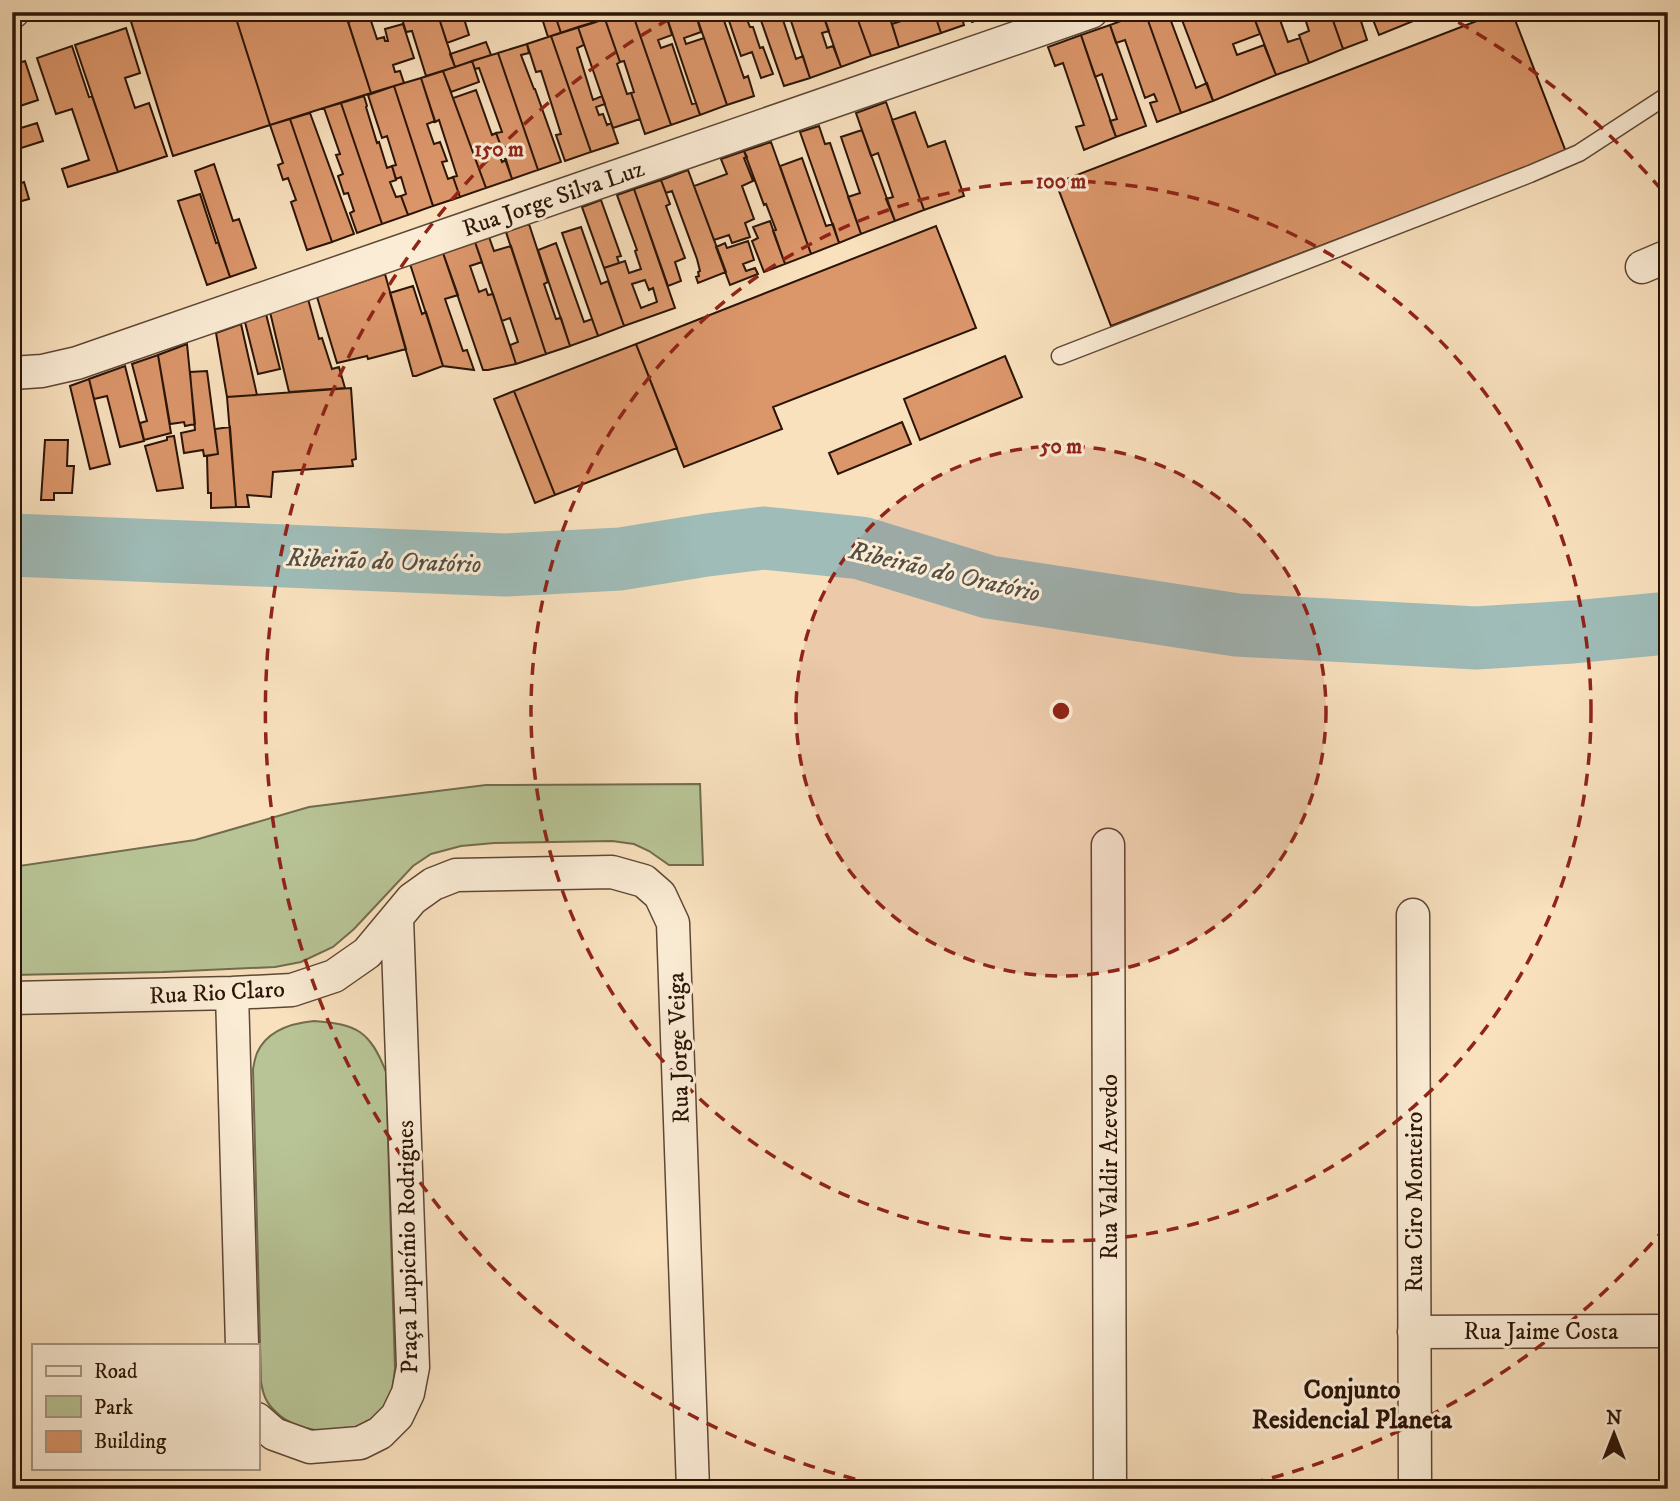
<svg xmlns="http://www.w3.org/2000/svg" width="1680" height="1501" viewBox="0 0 1680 1501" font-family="'IM FELL DW Pica',serif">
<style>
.green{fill:#b8c496;stroke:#726c4e;stroke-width:2}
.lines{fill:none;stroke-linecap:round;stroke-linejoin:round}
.river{stroke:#9fbcb8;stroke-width:63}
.building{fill:#db966a;stroke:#2b1407;stroke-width:2;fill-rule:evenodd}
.lane-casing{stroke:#5e4735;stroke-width:19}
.street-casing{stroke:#5e4735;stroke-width:35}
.lane{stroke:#fbecd5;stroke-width:16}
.street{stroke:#fbecd5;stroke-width:32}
.ring{fill:none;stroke:#8f2418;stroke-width:3.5;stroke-dasharray:12 9}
.labels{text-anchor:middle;stroke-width:6;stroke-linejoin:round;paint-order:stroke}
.street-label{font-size:24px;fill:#2b1407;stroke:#fbecd5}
.water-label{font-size:26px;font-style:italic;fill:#544f45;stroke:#fbecd5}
.neighbourhood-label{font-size:26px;font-weight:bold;fill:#2b1407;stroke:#fbecd5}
.centre{fill:#8f2418;stroke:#fbecd5;stroke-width:3.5}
.ring-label{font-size:21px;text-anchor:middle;font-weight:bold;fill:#8f2418;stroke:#fbecd5;stroke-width:6;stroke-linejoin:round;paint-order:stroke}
</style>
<rect width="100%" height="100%" fill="#f9e1be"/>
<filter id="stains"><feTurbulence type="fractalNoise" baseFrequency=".00286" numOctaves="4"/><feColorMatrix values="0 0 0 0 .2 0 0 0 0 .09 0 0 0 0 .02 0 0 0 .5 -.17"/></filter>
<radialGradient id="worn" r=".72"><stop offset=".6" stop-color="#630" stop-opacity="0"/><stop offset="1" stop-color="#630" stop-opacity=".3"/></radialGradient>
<path class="green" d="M700 784 703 865H669L649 851 634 844 612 841 494 843 461 846 431 854 413 866 354 929 333 947 301 962 275 967 163 972 12 975V867L195 840 309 807 486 785Z
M314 1021C357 1024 370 1031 386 1072L395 1369C393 1383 393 1398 383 1410 361 1439 299 1437 275 1411 266 1403 263 1394 261 1382L253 1069C254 1064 255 1058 257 1053 267 1030 293 1023 314 1021Z"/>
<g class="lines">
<path class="river" d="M12 545 505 565 620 559 707 545 764 538 861 548 989 587 1237 625 1476 638 1573 632 1668 623"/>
</g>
<path class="building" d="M128 12H234L270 125 173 156Z
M234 12H345L371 93 270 125Z
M345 12H376V13L348 22Z
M400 12H437L455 67 426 76 412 31 406 32Z
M437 12H462L469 35 447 43Z
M540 12H554L561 33 548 37Z
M554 12H593L596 22 561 33Z
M593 12H625L596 22Z
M625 12H632L671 125 645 134 631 93 634 92 624 61 620 62 605 19Z
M632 12H665L672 35 658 40 661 48 672 44 692 104 696 103 700 115 671 125Z
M665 12H695L701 32 684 38 686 44 704 38 727 105 700 115Z
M695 12H721L744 78 748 76 754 96 727 105Z
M726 12H744L750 27H753L760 48 763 47 773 74 761 78 752 52 741 56Z
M758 12H788L790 18 783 20 796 59 803 56 810 78 784 86Z
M788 12H818L820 17H824L829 31 822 33 827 48 833 46 841 67 810 78Z
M822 12H855L871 56 841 67Z
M855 12H888L899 47 871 56Z
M898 12H934L941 33 899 47 892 24 901 21Z
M934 12H960L964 25 941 33Z
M968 12H1001L972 22Z
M1145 12 1181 113 1157 122 1150 103 1157 101 1154 94 1145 98 1125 40 1116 43 1110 25Z
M1145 12H1179L1181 17 1171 21 1196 88 1207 83 1213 101 1181 113Z
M1179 12H1252L1260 34 1233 44 1237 55 1264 45 1276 75 1213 101Z
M1252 12H1291L1279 17 1288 42 1300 38 1309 63 1276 75Z
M1303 12H1330L1343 49 1309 63 1299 35 1309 31Z
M1330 12H1362L1364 17 1360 18 1367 40 1343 49Z
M1370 12H1408L1411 22 1379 35Z
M1408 12H1435L1411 22Z
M1500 12H1512L1566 152 1111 326 1056 183Z
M369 15 377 39 384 37 385 41H388L385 29 403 24 414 58 393 65 395 72 400 71 404 83 371 93 348 22Z
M605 19 620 62 617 64 627 94 631 93 640 119 613 128 578 27Z
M1110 25 1146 126 1116 137 1110 121 1117 119 1102 74 1095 77 1081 35Z
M578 27 584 45 577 48 593 100 602 96 605 104 596 107 599 115 603 114 607 125 611 123 618 143 591 152 551 36Z
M126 28 140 73 125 78 135 108 149 103 167 156 118 172 75 45Z
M1081 35 1116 137 1084 150 1076 127 1084 125 1063 63 1055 66 1048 47Z
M551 36 591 152 565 161 556 135 561 134 541 71 536 72 527 44Z
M486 42 491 55 455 67 450 54Z
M527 44 529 53 521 55 534 89H535L561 162 538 170 498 53Z
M72 46 89 97 92 96 118 172 68 187 62 169 89 160 72 109 56 114 37 58Z
M498 53 538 170 512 179 505 159 510 157 506 147 502 149 496 133 502 132 479 68 475 69 472 61Z
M25 61 38 100 14 108 21 128 37 123 43 141 12 151V65Z
M472 61 479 82 451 92 443 71Z
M443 71 486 188 460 197 453 177 457 176 439 120 435 122 421 78Z
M421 78 435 121 427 124 434 144 440 142 447 161 442 162 448 179 453 177 460 197 433 206 394 86Z
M394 86 433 206 408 215 401 196 406 194 401 177 396 179 392 166 396 165 387 136 382 138 368 95Z
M476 90 492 135 496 133 502 149 498 151 502 162 506 160 512 179 486 188 453 98Z
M364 96 367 106 366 107 377 143 379 142 387 168 392 166 396 180 390 182 396 197 401 196 408 215 382 224 341 103Z
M886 102 924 210 895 221 886 199 893 197 878 153 871 156 856 113Z
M341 103 382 224 357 233 350 213 354 211 348 193 344 194 338 176 343 174 336 155 340 154 324 108Z
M915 112 928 147 945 141 964 196 924 210 892 120Z
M310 113 354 234 332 242 290 119Z
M290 119 332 242 307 250 291 202 296 200 288 178 283 180 278 165 283 163 270 125Z
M819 126 825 144 830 143 861 234 839 243 800 132Z
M862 130 895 221 861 234 848 197 860 193 841 137Z
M771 142 811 254 785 264 773 231 776 230 766 204 764 205 744 151Z
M744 151 747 157 744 158 753 181 742 186 754 219 745 223 750 237 732 243 729 235 714 240 694 186 727 174 721 159Z
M802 158 826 226 833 224 839 243 811 254 780 166Z
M214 164 233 221 239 219 256 268 230 277 195 171Z
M688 170 726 272 698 283 696 277 699 276 698 272 700 271 697 259 672 191 666 193 661 180Z
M661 180 670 204 666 206 685 258 675 262 681 281 668 286 634 189Z
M24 182 29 199 18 202 12 186Z
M634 189 675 308 624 326 604 268 625 261 629 273 641 269 635 251 637 250 617 195ZM645 280 649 290 653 288 657 302 641 308 632 284Z
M200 194 216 243 218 242 230 277 207 285 178 201Z
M601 200 621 256 617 257 619 263 604 268 582 207Z
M770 221 785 264 764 272 752 241 758 238 753 227Z
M529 224 548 282 544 284 556 319 561 318 570 346 546 354 506 232Z
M936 226 976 328 773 407 782 429 684 467 636 344Z
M581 227 601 284 608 281 624 326 598 336 562 233Z
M489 237 494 251 511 246 546 354 516 364 510 345 518 342 510 318 502 321 475 242Z
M748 241 754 260 743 264 746 271 755 268 758 274 730 285 716 247 725 243 727 248Z
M475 242 482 262 470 266 479 292 486 289 488 295 493 294 516 364 488 370H483L443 253Z
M556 243 584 322 592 319 598 336 570 346 538 250Z
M443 253 458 295 445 299 463 351 467 350 474 370 443 366 410 264Z
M385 274 406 349 368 359 367 356 337 363 317 297Z
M413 286 422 314 426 312 443 366 416 376H413L390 293Z
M308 299 319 339 322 338 332 369 339 367 345 388 289 392 270 312Z
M266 314 280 369 258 374 245 322Z
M241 324 257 395 227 397 216 333Z
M187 344 195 424 185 426 184 422 170 424 158 355Z
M636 344 677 448 555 495 514 391Z
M158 355 171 433 144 440 140 423 147 421 132 364Z
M1005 356 1022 397 920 440 904 399Z
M125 366 144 441 120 447 107 396 94 399 89 379Z
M207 371 218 454 204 456 203 450 184 453 181 433 195 430 190 372Z
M89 379 110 464 90 469 70 386Z
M351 388 356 459 352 460 353 466 273 472 271 497 247 495 249 507H236L227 397Z
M514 391 555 495 535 503 494 399Z
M902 422 911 444 838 474 829 453Z
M230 427 236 507 211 508V493H208L207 456 218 454 215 429Z
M174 436 183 488 157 491 145 446 167 440V437Z
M45 440H68L67 466H74L72 493H54V500H41Z"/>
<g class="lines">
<defs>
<path id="lane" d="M1060 356 1530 174 1579 153 1668 95"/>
<path id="street" d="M12 12H13
M1642 267 1668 256
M12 373 42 371 77 363 1091 12
M1108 845 1110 1489
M1413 915 1415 1489
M232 993 242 1345
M12 998 232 993 292 990 334 976 367 953 412 899 433 884 456 875 612 872 644 881 660 895 673 923 693 1489
M1414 1332 1668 1331
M257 1419 274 1434 310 1447 360 1443 380 1433 397 1416 408 1393 413 1367 397 918"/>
</defs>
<use href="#lane" class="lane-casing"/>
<use href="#street" class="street-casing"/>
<use href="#lane" class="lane"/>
<use href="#street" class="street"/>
</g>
<circle cx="1061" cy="711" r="265" fill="#8f2418" fill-opacity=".12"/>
<g class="ring">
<circle cx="1061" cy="711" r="265"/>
<circle cx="1061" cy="711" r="530"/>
<path d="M1666 1227A795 795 0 0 1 1226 1489M896 1489A795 795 0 0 1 682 12M1440 12A795 795 0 0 1 1666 195"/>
</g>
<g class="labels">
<g class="street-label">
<text transform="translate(553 198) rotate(-19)" y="8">Rua Jorge Silva Luz</text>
<text transform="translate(217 992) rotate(-3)" y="8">Rua Rio Claro</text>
<text transform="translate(678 1048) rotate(-92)" y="8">Rua Jorge Veiga</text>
<text transform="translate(1109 1167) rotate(-90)" y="8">Rua Valdir Azevedo</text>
<text transform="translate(1414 1202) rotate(-90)" y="8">Rua Ciro Monteiro</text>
<text transform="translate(407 1247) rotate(-91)" y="8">Praça Lupicínio Rodrigues</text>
<text x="1541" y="1339">Rua Jaime Costa</text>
</g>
<g class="water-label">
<text transform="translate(384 560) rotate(2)" y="9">Ribeirão do Oratório</text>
<text transform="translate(945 571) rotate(13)" y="9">Ribeirão do Oratório</text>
</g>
<g class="neighbourhood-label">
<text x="1352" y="1398">Conjunto<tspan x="1352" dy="30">Residencial Planeta</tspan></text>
</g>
</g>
<circle cx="1061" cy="711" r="10" class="centre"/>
<g class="ring-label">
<text x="499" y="156">150 m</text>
<text x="1061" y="188">100 m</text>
<text x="1061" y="453">50 m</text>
</g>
<rect width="1680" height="1501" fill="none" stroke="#f9e1be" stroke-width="42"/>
<rect x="14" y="14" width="1652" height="1473" fill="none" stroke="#2b1407" stroke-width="3.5"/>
<rect x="21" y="21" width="1638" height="1459" fill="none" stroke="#2b1407" stroke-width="2"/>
<rect x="32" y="1344" width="228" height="126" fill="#fbecd5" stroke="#a89683" stroke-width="2"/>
<rect x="46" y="1366" width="35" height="10" fill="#fbecd5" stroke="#a89683" stroke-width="2"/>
<text x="94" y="1378" font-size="21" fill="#2b1407">Road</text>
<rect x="46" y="1396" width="35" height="21" fill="#b8c496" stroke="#a89683" stroke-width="2"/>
<text x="94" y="1414" font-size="21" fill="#2b1407">Park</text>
<rect x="46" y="1431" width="35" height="21" fill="#db966a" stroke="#a89683" stroke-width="2"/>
<text x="94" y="1448" font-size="21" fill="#2b1407">Building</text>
<g transform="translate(1614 1434)" stroke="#fbecd5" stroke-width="5" paint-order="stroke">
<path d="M0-5L12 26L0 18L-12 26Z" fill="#2b1407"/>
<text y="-10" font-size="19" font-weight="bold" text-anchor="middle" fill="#2b1407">N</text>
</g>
<rect width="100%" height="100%" filter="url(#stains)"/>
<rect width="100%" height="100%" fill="url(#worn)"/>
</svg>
